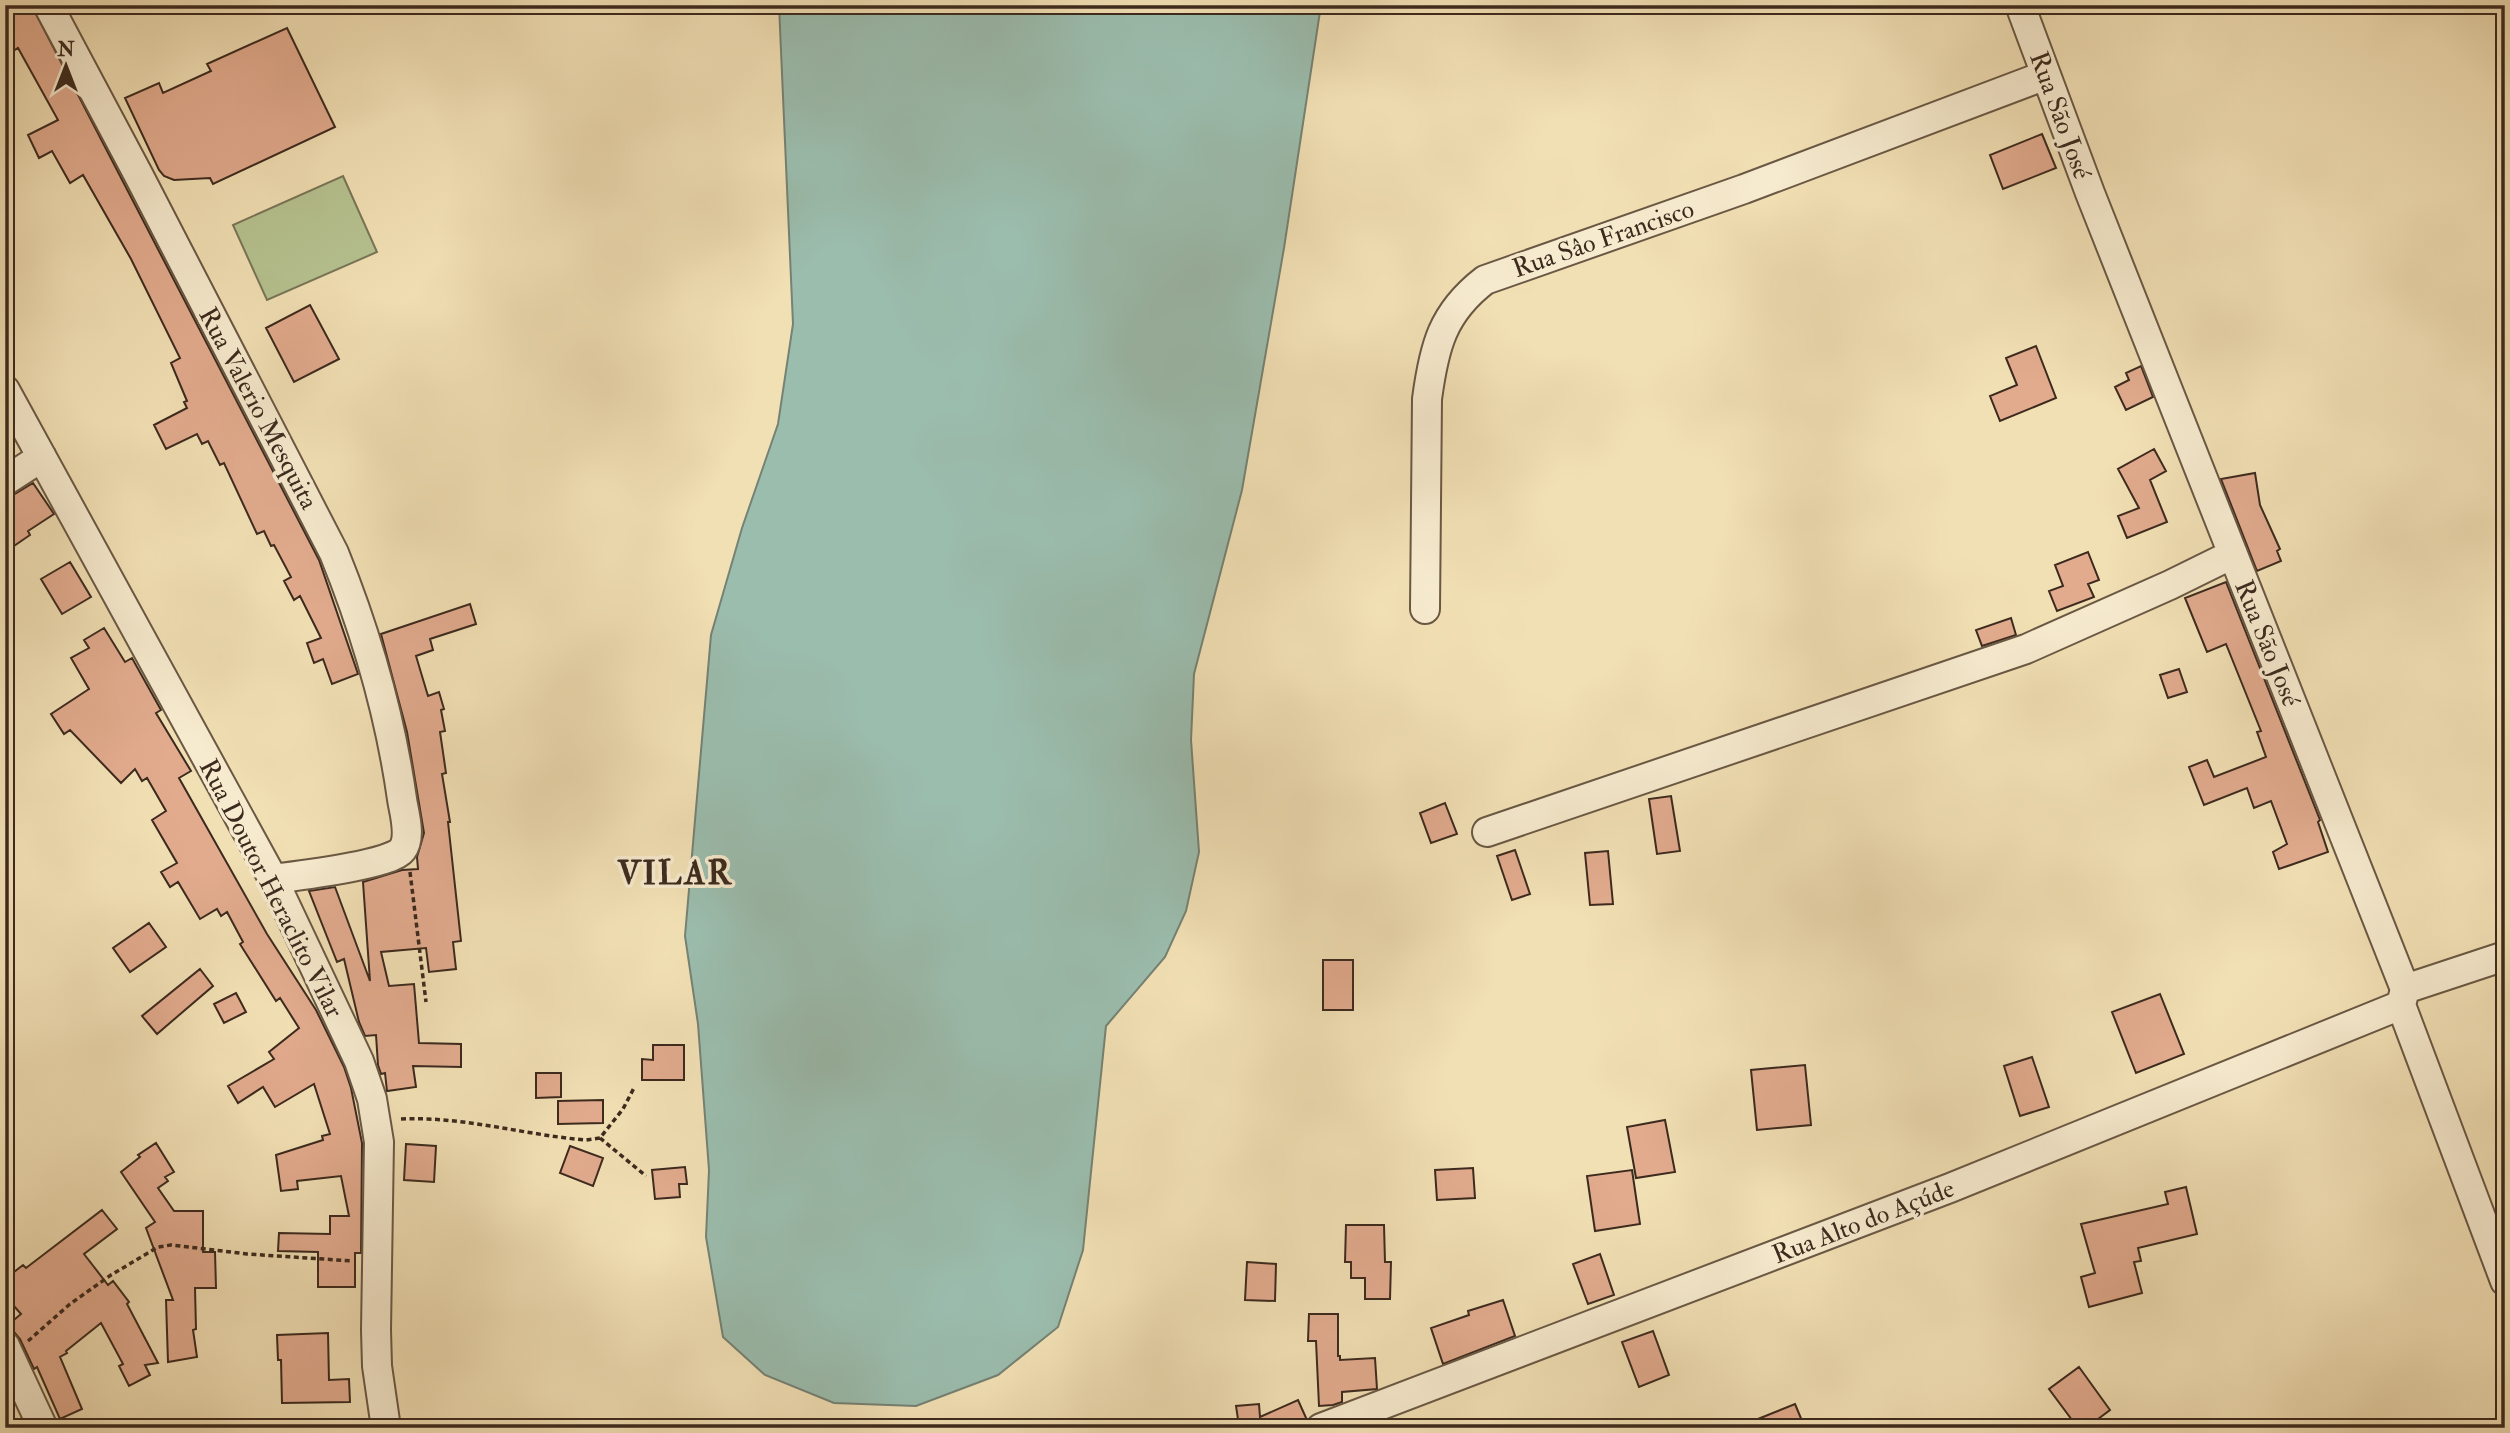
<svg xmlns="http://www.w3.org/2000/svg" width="2510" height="1433" viewBox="0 0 2510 1433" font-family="'IM FELL Double Pica',serif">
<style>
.green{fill:#b6c391;stroke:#797658;stroke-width:2}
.water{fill:#9bbdae;stroke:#758274;stroke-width:2}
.building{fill:#e2ab8e;stroke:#3c2a1e;stroke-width:2}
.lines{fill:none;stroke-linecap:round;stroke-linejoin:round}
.minor-casing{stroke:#6a5844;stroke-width:32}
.path{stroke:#3c2a1e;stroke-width:3.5;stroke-dasharray:5 3.5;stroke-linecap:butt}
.minor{stroke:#f7ebcf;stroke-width:28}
.labels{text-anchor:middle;stroke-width:7;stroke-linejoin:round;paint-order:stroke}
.street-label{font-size:26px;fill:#3c2a1e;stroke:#f7ebcf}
.district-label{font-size:33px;font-weight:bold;letter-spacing:2px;fill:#3c2a1e;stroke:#f7ebcf}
</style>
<rect width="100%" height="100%" fill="#f2e0b5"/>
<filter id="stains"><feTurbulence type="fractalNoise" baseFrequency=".00286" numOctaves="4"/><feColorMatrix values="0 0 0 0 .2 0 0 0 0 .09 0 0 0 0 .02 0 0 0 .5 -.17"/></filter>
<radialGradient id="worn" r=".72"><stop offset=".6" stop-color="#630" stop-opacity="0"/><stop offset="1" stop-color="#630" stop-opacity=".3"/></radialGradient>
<path class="green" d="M343 176 377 252 267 300 233 225Z"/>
<path class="water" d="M779 5H1321L1284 248 1242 490 1194 674 1191 740 1199 852 1186 911 1165 957 1106 1026 1083 1250 1058 1327 998 1375 916 1406 834 1403 765 1375 723 1337 706 1237 709 1170 698 1024 685 936 711 635 742 528 778 424 793 324Z"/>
<path class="building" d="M5 5 32 6 319 560 358 674 332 684 323 659 314 663 307 643 321 638 300 596 294 600 284 581 291 577 274 545 271 546 264 531 257 534 224 463 220 465 208 441 202 444 197 434 166 449 154 425 187 408 184 402 187 401 171 363 180 358 131 259 83 175 70 183 52 151 39 158 28 135 58 120 18 48 13 51 5 37Z
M287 28 335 127 213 184 210 178 174 180 164 176 159 170 125 98 159 83 163 93 211 71 207 64Z
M2042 134 2056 168 2003 189 1990 155Z
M310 305 339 359 294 382 266 328Z
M2036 346 2056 398 2000 421 1990 396 2017 385 2006 358Z
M2141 366 2153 397 2126 410 2115 387 2129 380 2126 373Z
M2154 449 2166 471 2150 480 2167 522 2127 538 2118 516 2139 508 2118 469Z
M2255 473 2260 505 2280 549 2277 551 2281 561 2257 571 2221 479Z
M33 483 54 514 28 531 30 535 5 552V500Z
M2088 552 2099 580 2088 584 2094 597 2057 611 2049 591 2063 586 2055 565Z
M70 562 91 597 62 614 41 579Z
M2226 582 2320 820 2318 822 2328 852 2279 869 2273 852 2287 844 2271 801 2254 808 2247 788 2204 805 2189 767 2207 760 2214 777 2266 757 2257 732 2261 731 2226 644 2207 652 2185 598Z
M470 604 476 624 430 639 433 650 416 656 428 696 439 692 444 709 441 710 445 731 440 732 446 773 442 774 450 822H448L461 941 453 942 456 969 429 972 426 948 381 952 389 986 414 984 419 1043 461 1044V1067L413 1066 416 1087 387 1091 385 1073 381 1074 378 1065 376 1035 365 1036 359 1022 344 959 337 962 309 891 335 887 370 981 363 882 402 870 418 869 417 857 424 833 407 732 381 634Z
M2011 618 2016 635 1982 646 1976 630Z
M104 628 125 662 132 658 161 710 156 713 191 771 179 778 267 934 316 1010 344 1067 351 1088 362 1143 361 1253H355V1287H318V1252L278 1251 279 1233 330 1234V1216H349L341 1176 297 1181 298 1189 281 1191 276 1155 323 1140 322 1136 330 1134 314 1084 275 1107 263 1087 238 1103 228 1086 274 1059 269 1052 299 1028 280 998 276 1001 245 952 240 944 243 942 227 912 221 916 217 909 200 919 178 882 170 887 161 872 177 863 152 820 166 811 147 778 142 781 135 769 121 783 70 730 64 734 51 714 89 689 71 658 89 648 84 640Z
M2179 669 2187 692 2168 698 2160 675Z
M1671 796 1680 851 1657 854 1649 799Z
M1445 803 1457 834 1431 843 1420 813Z
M1515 850 1530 894 1512 900 1497 856Z
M1608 851 1613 904 1590 905 1585 853Z
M149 923 166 947 130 972 113 948Z
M1323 960H1353V1010H1323Z
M200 969 213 986 157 1034 142 1016Z
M236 993 246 1012 224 1023 214 1004Z
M2160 994 2184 1054 2136 1073 2112 1012Z
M653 1045H684V1080H642V1059L653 1060Z
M2032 1057 2049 1107 2020 1116 2004 1066Z
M1805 1065 1811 1125 1757 1130 1751 1070Z
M536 1073H561V1097L536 1098Z
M603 1100V1123L558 1124V1101Z
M1665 1120 1675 1172 1636 1178 1627 1127Z
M156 1143 174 1172 165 1177 168 1181 158 1188 174 1211H203V1252H215L216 1288H195L196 1329 193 1330 197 1357 168 1362 166 1300H173L146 1228 155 1222 121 1172 140 1157 138 1155Z
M406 1144 436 1146 434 1182 404 1180Z
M570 1146 603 1158 593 1186 560 1173Z
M685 1167 687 1184H679L680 1197 655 1199 652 1170Z
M1473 1168 1475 1198 1437 1200 1435 1170Z
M1632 1170 1640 1224 1595 1231 1587 1176Z
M2186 1187 2197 1234 2138 1248 2141 1261 2134 1262 2142 1293 2089 1307 2081 1277 2095 1273 2081 1224 2168 1204 2165 1192Z
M102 1210 117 1229 84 1254 108 1285 113 1281 129 1302 127 1304 158 1363 145 1365 150 1375 129 1386 119 1366 123 1364 101 1323 66 1351 67 1353 60 1357 82 1409 60 1419 37 1367 34 1369 20 1339 8 1325 21 1314 5 1296V1279L23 1265 26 1268Z
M1346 1225H1384L1385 1262H1391L1390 1299H1365V1278H1351V1262H1345Z
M1600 1254 1614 1295 1588 1304 1573 1264Z
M1247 1262 1276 1264 1275 1301 1245 1300Z
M1503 1300 1515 1336 1443 1364 1431 1328 1469 1315 1468 1311Z
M1309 1314H1338V1356H1340V1360L1375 1358 1377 1389 1342 1392V1402L1333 1405 1319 1406 1316 1341H1308Z
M1653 1331 1669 1375 1639 1387 1622 1342Z
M328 1333 329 1380 349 1379 350 1402 282 1403 281 1360H278L277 1335Z
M2079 1367 2110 1410 2086 1428H2078L2049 1389Z
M1298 1400 1307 1420 1306 1423 1293 1428H1234L1239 1426 1236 1406 1259 1404 1260 1417Z
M1795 1404 1805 1428H1738V1427Z"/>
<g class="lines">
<defs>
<path id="minor" d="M48 5 138 174 334 553C366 632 390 714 402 799 404 813 412 837 402 850 391 865 295 876 273 879
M2020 5 2090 193 2405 989 2401 1005 2505 1281
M5 390 273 879 359 1061 372 1099 379 1142 376 1330 377 1366 386 1428
M5 481 42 457
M1425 609 1427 399C1434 347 1442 313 1485 280L1744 189 2046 75
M1487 832 2026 649 2170 585 2233 554
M2405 989 2505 956
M5 1346 43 1428
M1321 1428 1950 1188 2401 1005"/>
</defs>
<use href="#minor" class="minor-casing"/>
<path class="path" d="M410 872 426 1002
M401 1119C463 1116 524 1135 586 1140L600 1138 623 1109 635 1086
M600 1138 646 1176
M28 1341 70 1304 111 1275 158 1247 171 1245 247 1254 353 1261"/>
<use href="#minor" class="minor"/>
</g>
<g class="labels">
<g class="street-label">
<text transform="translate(2061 115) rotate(70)" y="9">Rua São José</text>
<text transform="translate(1603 238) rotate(-19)" y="9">Rua Sâo Francisco</text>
<text transform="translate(259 408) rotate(62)" y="9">Rua Valerio Mesquita</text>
<text transform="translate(2268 643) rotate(68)" y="9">Rua São José</text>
<text transform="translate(272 888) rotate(63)" y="9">Rua Doutor Heraclito Vilar</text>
<text transform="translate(1863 1221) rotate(-21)" y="9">Rua Alto do Açúde</text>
</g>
<g class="district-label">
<text x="675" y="884">VILAR</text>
</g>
</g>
<rect width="2510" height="1433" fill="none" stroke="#f2e0b5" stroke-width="28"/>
<rect x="7" y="7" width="2496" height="1419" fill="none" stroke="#3c2a1e" stroke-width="3.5"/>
<rect x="14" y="14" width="2482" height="1405" fill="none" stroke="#3c2a1e" stroke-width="2"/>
<g transform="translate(66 66)" stroke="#f7ebcf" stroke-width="5" paint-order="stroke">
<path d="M0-5L12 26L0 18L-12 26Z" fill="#3c2a1e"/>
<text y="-10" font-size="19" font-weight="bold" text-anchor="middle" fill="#3c2a1e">N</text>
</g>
<rect width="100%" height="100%" filter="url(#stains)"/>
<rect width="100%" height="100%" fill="url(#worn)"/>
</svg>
